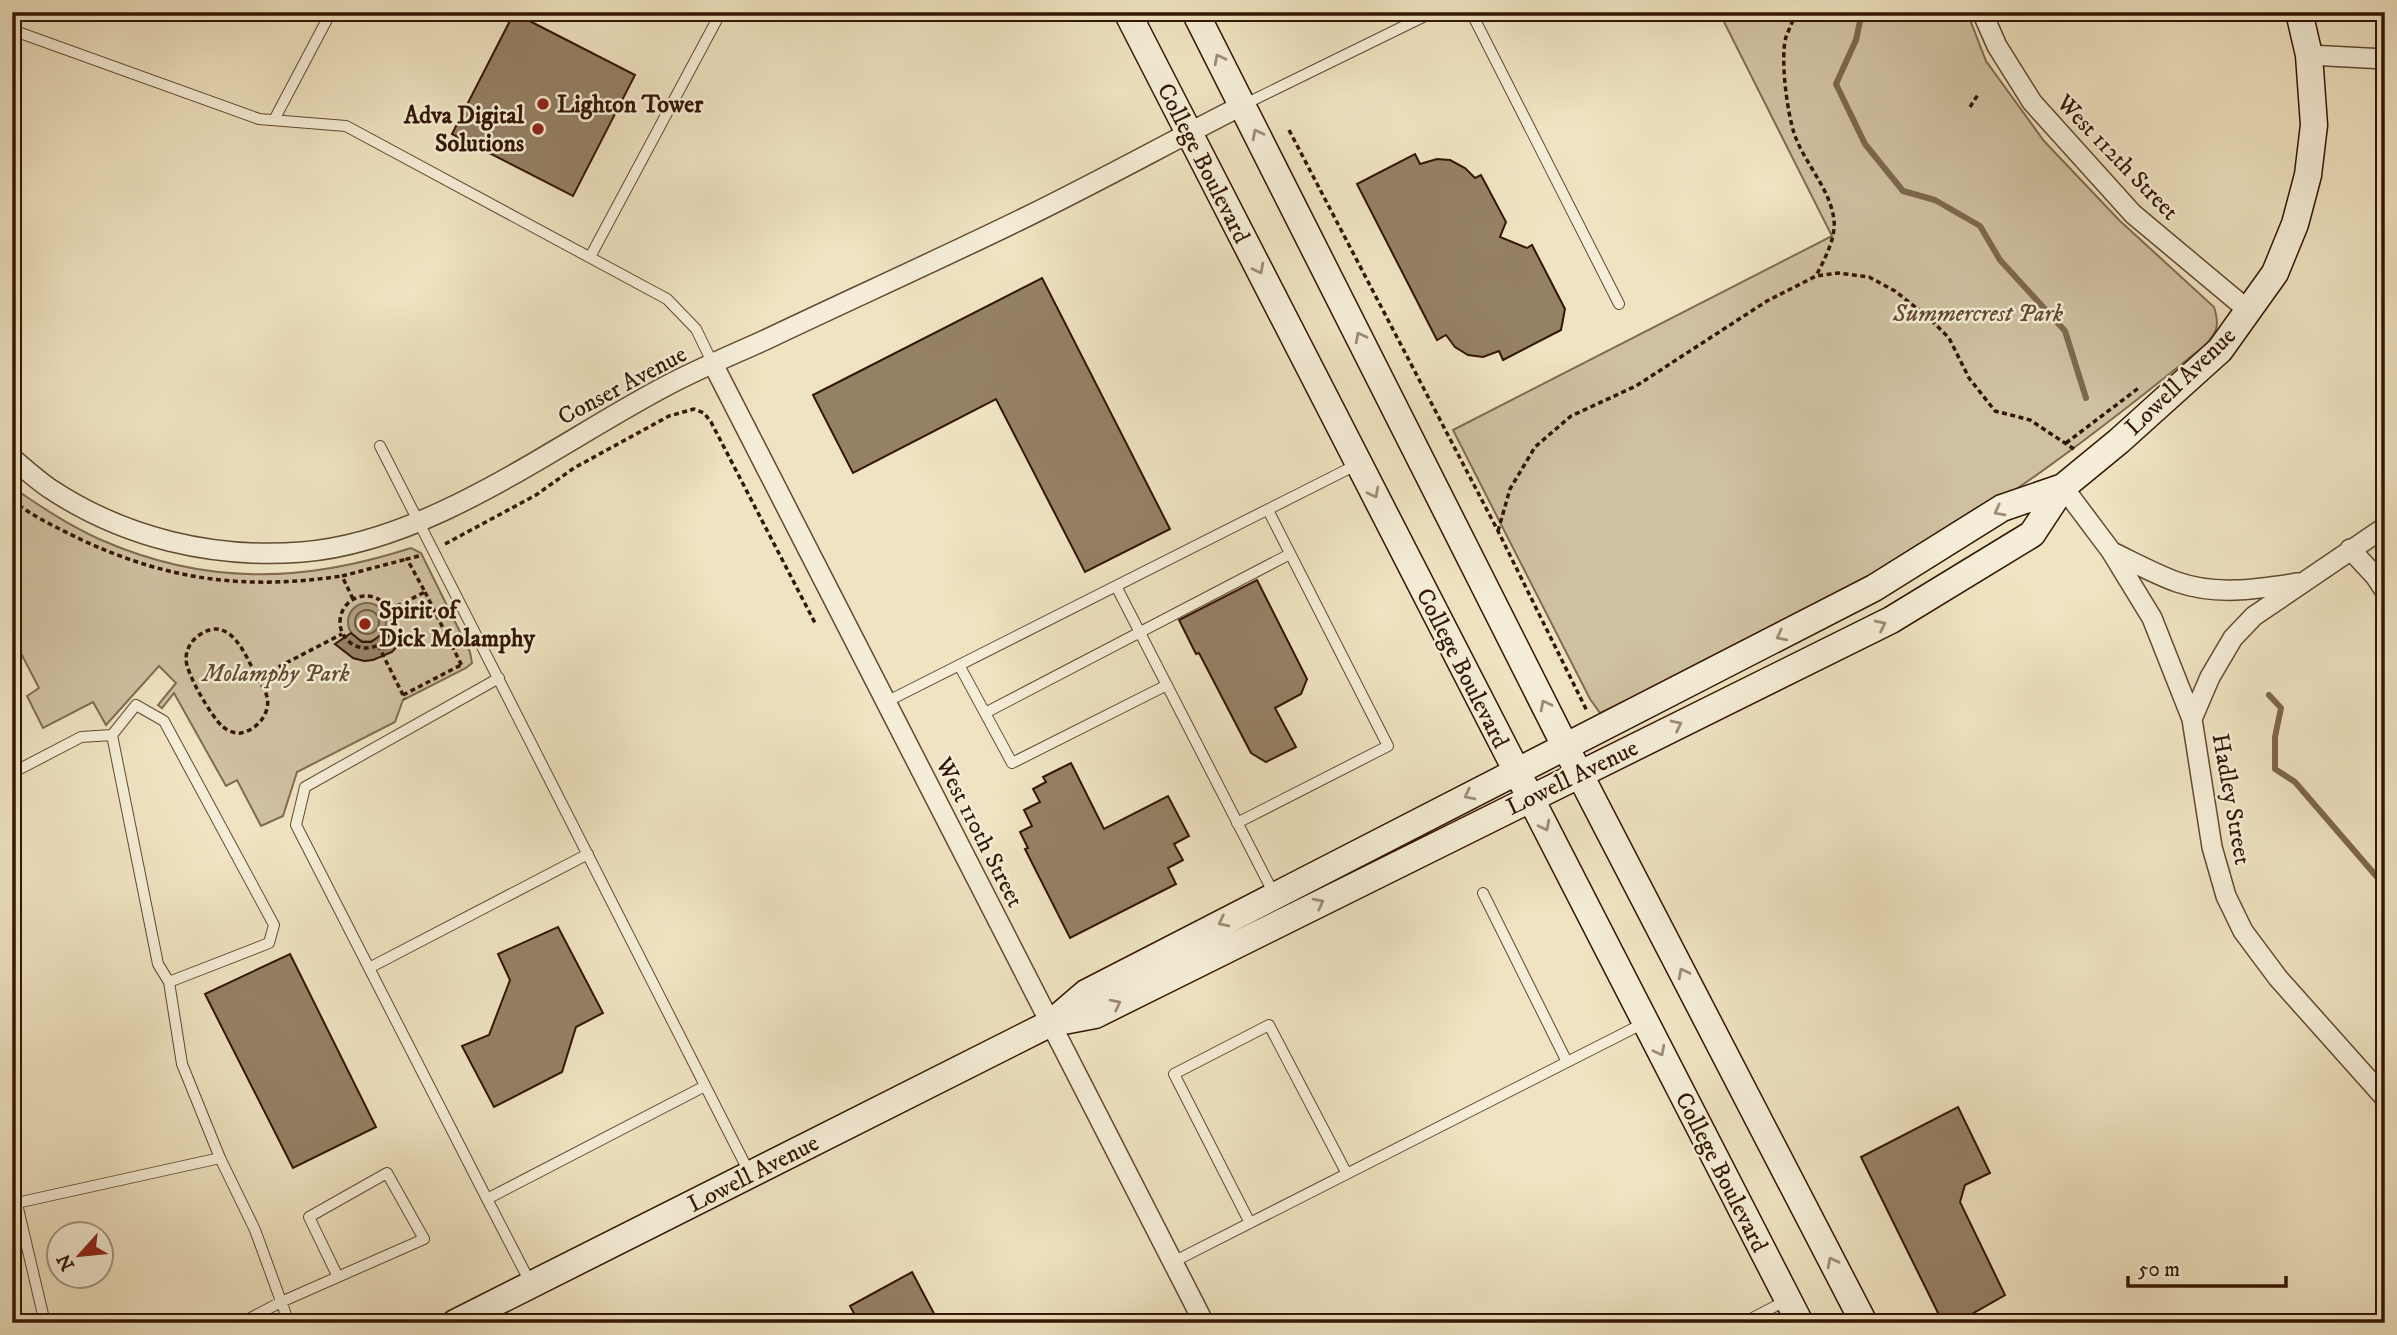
<svg xmlns="http://www.w3.org/2000/svg" width="2397" height="1335" viewBox="0 0 2397 1335" font-family="'IM FELL DW Pica',serif">
<style>
.green{fill:#cfc0a0;stroke:#816b50;stroke-width:2}
.water{fill:#af9d80;stroke:#7d674d;stroke-width:2}
.lines{fill:none;stroke-linecap:round;stroke-linejoin:round}
.shore{stroke:#715a40;stroke-width:2}
.stream{stroke:#7d674d;stroke-width:6}
.building{fill:#958165;stroke:#331601;stroke-width:2}
.lane-casing{stroke:#624931;stroke-width:12}
.street-casing{stroke:#624931;stroke-width:22}
.secondary-casing{stroke:#331601;stroke-width:29}
.path{stroke:#331601;stroke-width:3.5;stroke-dasharray:5 3.5;stroke-linecap:butt}
.lane{stroke:#f5edd7;stroke-width:10}
.street{stroke:#f5edd7;stroke-width:19}
.secondary{stroke:#f5edd7;stroke-width:26}
.oneway{stroke:#9e8c77}
.poi-dot{fill:#8f2418;stroke:#f5edd7;stroke-width:2.5}
.labels{text-anchor:middle;stroke-width:5;stroke-linejoin:round;paint-order:stroke}
.poi-label{font-size:24px;font-weight:bold;fill:#331601;stroke:#f5edd7;text-anchor:start}
.street-label{font-size:24px;fill:#331601;stroke:#f5edd7}
.park-label{font-size:24px;font-style:italic;fill:#624931;stroke:#f5edd7}
</style>
<rect width="100%" height="100%" fill="#efe3c1"/>
<filter id="stains"><feTurbulence type="fractalNoise" baseFrequency=".00286" numOctaves="4"/><feColorMatrix values="0 0 0 0 .2 0 0 0 0 .09 0 0 0 0 .02 0 0 0 .5 -.17"/></filter>
<radialGradient id="worn" r=".72"><stop offset=".6" stop-color="#630" stop-opacity="0"/><stop offset="1" stop-color="#630" stop-opacity=".3"/></radialGradient>
<path class="green" d="M1719 12H1967L1986 61 2044 141 2119 220 2214 307C2220 326 2217 333 2204 346 2101 430 1996 510 1880 575 1789 625 1694 668 1600 713L1590 699 1453 430 1832 236Z
M12 487C40 506 68 525 99 539 205 586 303 583 411 548L421 553 470 652 472 663 466 668 403 700 395 722 297 772 283 816 261 826 237 780 226 786 174 693 162 708 158 705 176 683 159 666 106 725 93 702 43 728 27 696 39 688 12 636Z"/>
<path class="water" d="M348 622a19 19 0 1 1 38 0a19 19 0 1 1-38 0Z"/>
<g class="lines">
<path class="shore" d="M355 622a12 12 0 1 1 24 0a12 12 0 1 1-24 0Z"/>
<path class="stream" d="M1862 12 1856 40 1836 84 1865 144 1903 191 1935 200 1980 226 2000 260 2065 331 2086 398
M2269 695 2281 708 2275 737V769L2295 782 2377 877 2385 882"/>
</g>
<path class="building" d="M514 13 635 75 573 196 452 134Z
M1415 154 1420 164 1437 159 1450 160 1465 168 1475 178 1481 175 1506 222 1500 237 1527 248 1532 245 1565 309 1561 330 1503 360 1499 351 1483 357 1468 355 1455 347 1446 335 1437 340 1357 184Z
M1042 278 1170 529 1085 572 996 399 853 473 813 395Z
M1257 580 1307 679 1301 694 1275 708 1296 747 1266 762 1251 753 1199 653 1196 654 1179 620Z
M385 632 400 643 392 652 373 660 364 661 353 658 335 644 351 633 362 642H371Z
M1071 763 1104 829 1168 796 1189 836 1174 844 1183 860 1168 868 1176 884 1070 938 1025 849 1028 848 1020 832 1032 826 1024 810 1040 802 1033 789 1046 782 1043 777Z
M558 927 603 1013 576 1027 562 1072 494 1107 462 1046 489 1035 510 980 498 954Z
M290 954 376 1127 293 1168 205 994Z
M1958 1107 1990 1173 1965 1185 1960 1202 2005 1295 1956 1323H1943L1861 1157Z
M912 1272 939 1323H859L850 1306Z"/>
<g class="lines">
<defs>
<path id="lane" d="M1471 12 1619 304
M12 30 259 119 346 126 667 299 696 329 713 364
M1243 105 1433 12
M274 120 331 12
M590 257 721 12
M380 446 750 1174
M1116 586 1274 894
M959 665 1012 763 1167 685
M886 702 1358 464
M985 713 1290 554
M12 773 81 737 112 735 136 705 164 721 274 925 269 943 169 982 158 964 112 735
M1237 823 1388 746 1268 510
M1483 893 1567 1062
M369 968 588 854
M169 982 182 1064 220 1158
M12 1183 45 1323
M487 1199 296 825 305 787 499 678
M12 1204 220 1158 255 1230 289 1323
M1250 1223 1174 1074 1269 1025 1347 1174
M1173 1262 1644 1023
M531 1284 487 1199 705 1086
M241 1323 281 1302 424 1239 387 1173 309 1217 338 1277
M1743 1323 1787 1300"/>
<path id="street" d="M1982 12 1997 46 2032 102 2133 214 2249 311
M2309 55 2385 59
M713 364 1204 1323
M12 458C24 468 36 479 49 488 124 538 213 559 302 552 430 542 554 445 666 386 698 369 732 355 765 340 851 299 938 260 1024 218 1098 182 1170 142 1243 105
M2063 487 2111 551 2152 618 2192 719 2212 847 2226 896 2243 931 2278 978 2385 1098
M2350 549 2375 576 2385 591
M2112 552C2133 562 2155 574 2177 582 2217 596 2258 589 2298 583
M2192 719 2210 677 2233 638 2254 616 2385 527"/>
<path id="secondary" d="M1127 12 1800 1323
M1195 12 1565 746 1864 1323
M1053 1023 1095 1015 1891 620 2032 534 2063 487 2119 441 2220 350 2275 273 2295 224 2308 175 2314 125 2309 55 2299 12
M455 1323 1051 1023 1086 993 1874 588 2002 508 2063 487"/>
</defs>
<use href="#lane" class="lane-casing"/>
<use href="#street" class="street-casing"/>
<use href="#secondary" class="secondary-casing"/>
<path class="path" d="M1796 12C1793 21 1789 29 1786 37 1780 58 1787 111 1794 133 1804 163 1830 188 1834 220 1836 239 1824 260 1816 276
M1970 107 1979 93
M1289 130 1498 531 1587 711
M2066 443 2140 387
M12 500C33 517 58 528 82 540 170 581 247 590 342 576
M1498 531 1510 489 1535 447 1571 416 1636 386 1767 301 1816 276 1838 273 1869 277 1895 291 1929 318 1949 338 1969 378 1995 411 2030 420 2074 449
M445 544 536 495 574 468 669 416 694 409 704 413 711 422 815 623
M425 592 463 668
M340 622a26 26 0 1 1 52 0a26 26 0 1 1-52 0Z
M353 599 342 576 407 559
M389 610 425 592 407 559 419 556
M378 645 405 699
M257 678C260 683 266 691 267 697 271 713 257 730 241 733 235 734 226 730 222 726 211 716 186 673 186 659 186 650 191 641 198 636 230 612 246 656 257 678L342 634
M403 695 461 665"/>
<use href="#lane" class="lane"/>
<use href="#street" class="street"/>
<use href="#secondary" class="secondary"/>
</g>
<defs><path id="oneway-chevron" d="M-2-3.5L2.5 0L-2 3.5" fill="none" stroke-width="1.6" stroke-linecap="round" stroke-linejoin="round" transform="scale(1.75)"/></defs>
<g class="oneway">
<use href="#oneway-chevron" transform="translate(1219 59) rotate(-117)"/>
<use href="#oneway-chevron" transform="translate(1257 134) rotate(-117)"/>
<use href="#oneway-chevron" transform="translate(1259 269) rotate(63)"/>
<use href="#oneway-chevron" transform="translate(1360 337) rotate(-117)"/>
<use href="#oneway-chevron" transform="translate(1374 493) rotate(63)"/>
<use href="#oneway-chevron" transform="translate(1999 511) rotate(152)"/>
<use href="#oneway-chevron" transform="translate(1881 625) rotate(-26)"/>
<use href="#oneway-chevron" transform="translate(1781 636) rotate(153)"/>
<use href="#oneway-chevron" transform="translate(1545 705) rotate(-117)"/>
<use href="#oneway-chevron" transform="translate(1677 725) rotate(-26)"/>
<use href="#oneway-chevron" transform="translate(1469 795) rotate(153)"/>
<use href="#oneway-chevron" transform="translate(1545 826) rotate(63)"/>
<use href="#oneway-chevron" transform="translate(1319 903) rotate(-27)"/>
<use href="#oneway-chevron" transform="translate(1223 922) rotate(153)"/>
<use href="#oneway-chevron" transform="translate(1683 973) rotate(-117)"/>
<use href="#oneway-chevron" transform="translate(1116 1004) rotate(-27)"/>
<use href="#oneway-chevron" transform="translate(1660 1051) rotate(63)"/>
<use href="#oneway-chevron" transform="translate(1832 1262) rotate(-117)"/>
</g>
<g class="poi-dot">
<circle cx="543" cy="104" r="7"/>
<circle cx="538" cy="129" r="7"/>
<circle cx="365" cy="624" r="7"/>
</g>
<g class="labels">
<g class="poi-label">
<text x="557" y="112">Lighton Tower</text>
<text x="524" y="123" text-anchor="end">Adva Digital<tspan x="524" dy="28">Solutions</tspan></text>
<text x="379" y="618">Spirit of<tspan x="379" dy="28">Dick Molamphy</tspan></text>
</g>
<g class="street-label">
<text transform="translate(2118 157) rotate(46)" y="8">West 112th Street</text>
<text transform="translate(1204 163) rotate(63)" y="8">College Boulevard</text>
<text transform="translate(2180 381) rotate(-44)" y="8">Lowell Avenue</text>
<text transform="translate(622 385) rotate(-28)" y="8">Conser Avenue</text>
<text transform="translate(1463 668) rotate(63)" y="8">College Boulevard</text>
<text transform="translate(1572 777) rotate(-26)" y="8">Lowell Avenue</text>
<text transform="translate(2232 799) rotate(80)" y="8">Hadley Street</text>
<text transform="translate(980 832) rotate(63)" y="8">West 110th Street</text>
<text transform="translate(1722 1172) rotate(63)" y="8">College Boulevard</text>
<text transform="translate(753 1173) rotate(-27)" y="8">Lowell Avenue</text>
</g>
<g class="park-label">
<text x="1978" y="321">Summercrest Park</text>
<text x="276" y="681">Molamphy Park</text>
</g>
</g>
<rect width="2397" height="1335" fill="none" stroke="#efe3c1" stroke-width="42"/>
<rect x="14" y="14" width="2369" height="1307" fill="none" stroke="#331601" stroke-width="3.5"/>
<rect x="21" y="21" width="2355" height="1293" fill="none" stroke="#331601" stroke-width="2"/>
<g transform="translate(80 1255) rotate(243)"><circle r="33" fill="#f5edd7" stroke="#a79781" stroke-width="2"/>
<path d="M0-5L12 26L0 18L-12 26Z" fill="#8f2418"/>
<text y="-10" font-size="19" font-weight="bold" text-anchor="middle" fill="#331601">N</text>
</g>
<path d="M2128 1276v10h158v-10" fill="none" stroke="#331601" stroke-width="3.5"/>
<text x="2138" y="1276" font-size="21" fill="#331601" stroke="#f5edd7" stroke-width="5" paint-order="stroke">50 m</text>
<rect width="100%" height="100%" filter="url(#stains)"/>
<rect width="100%" height="100%" fill="url(#worn)"/>
</svg>
